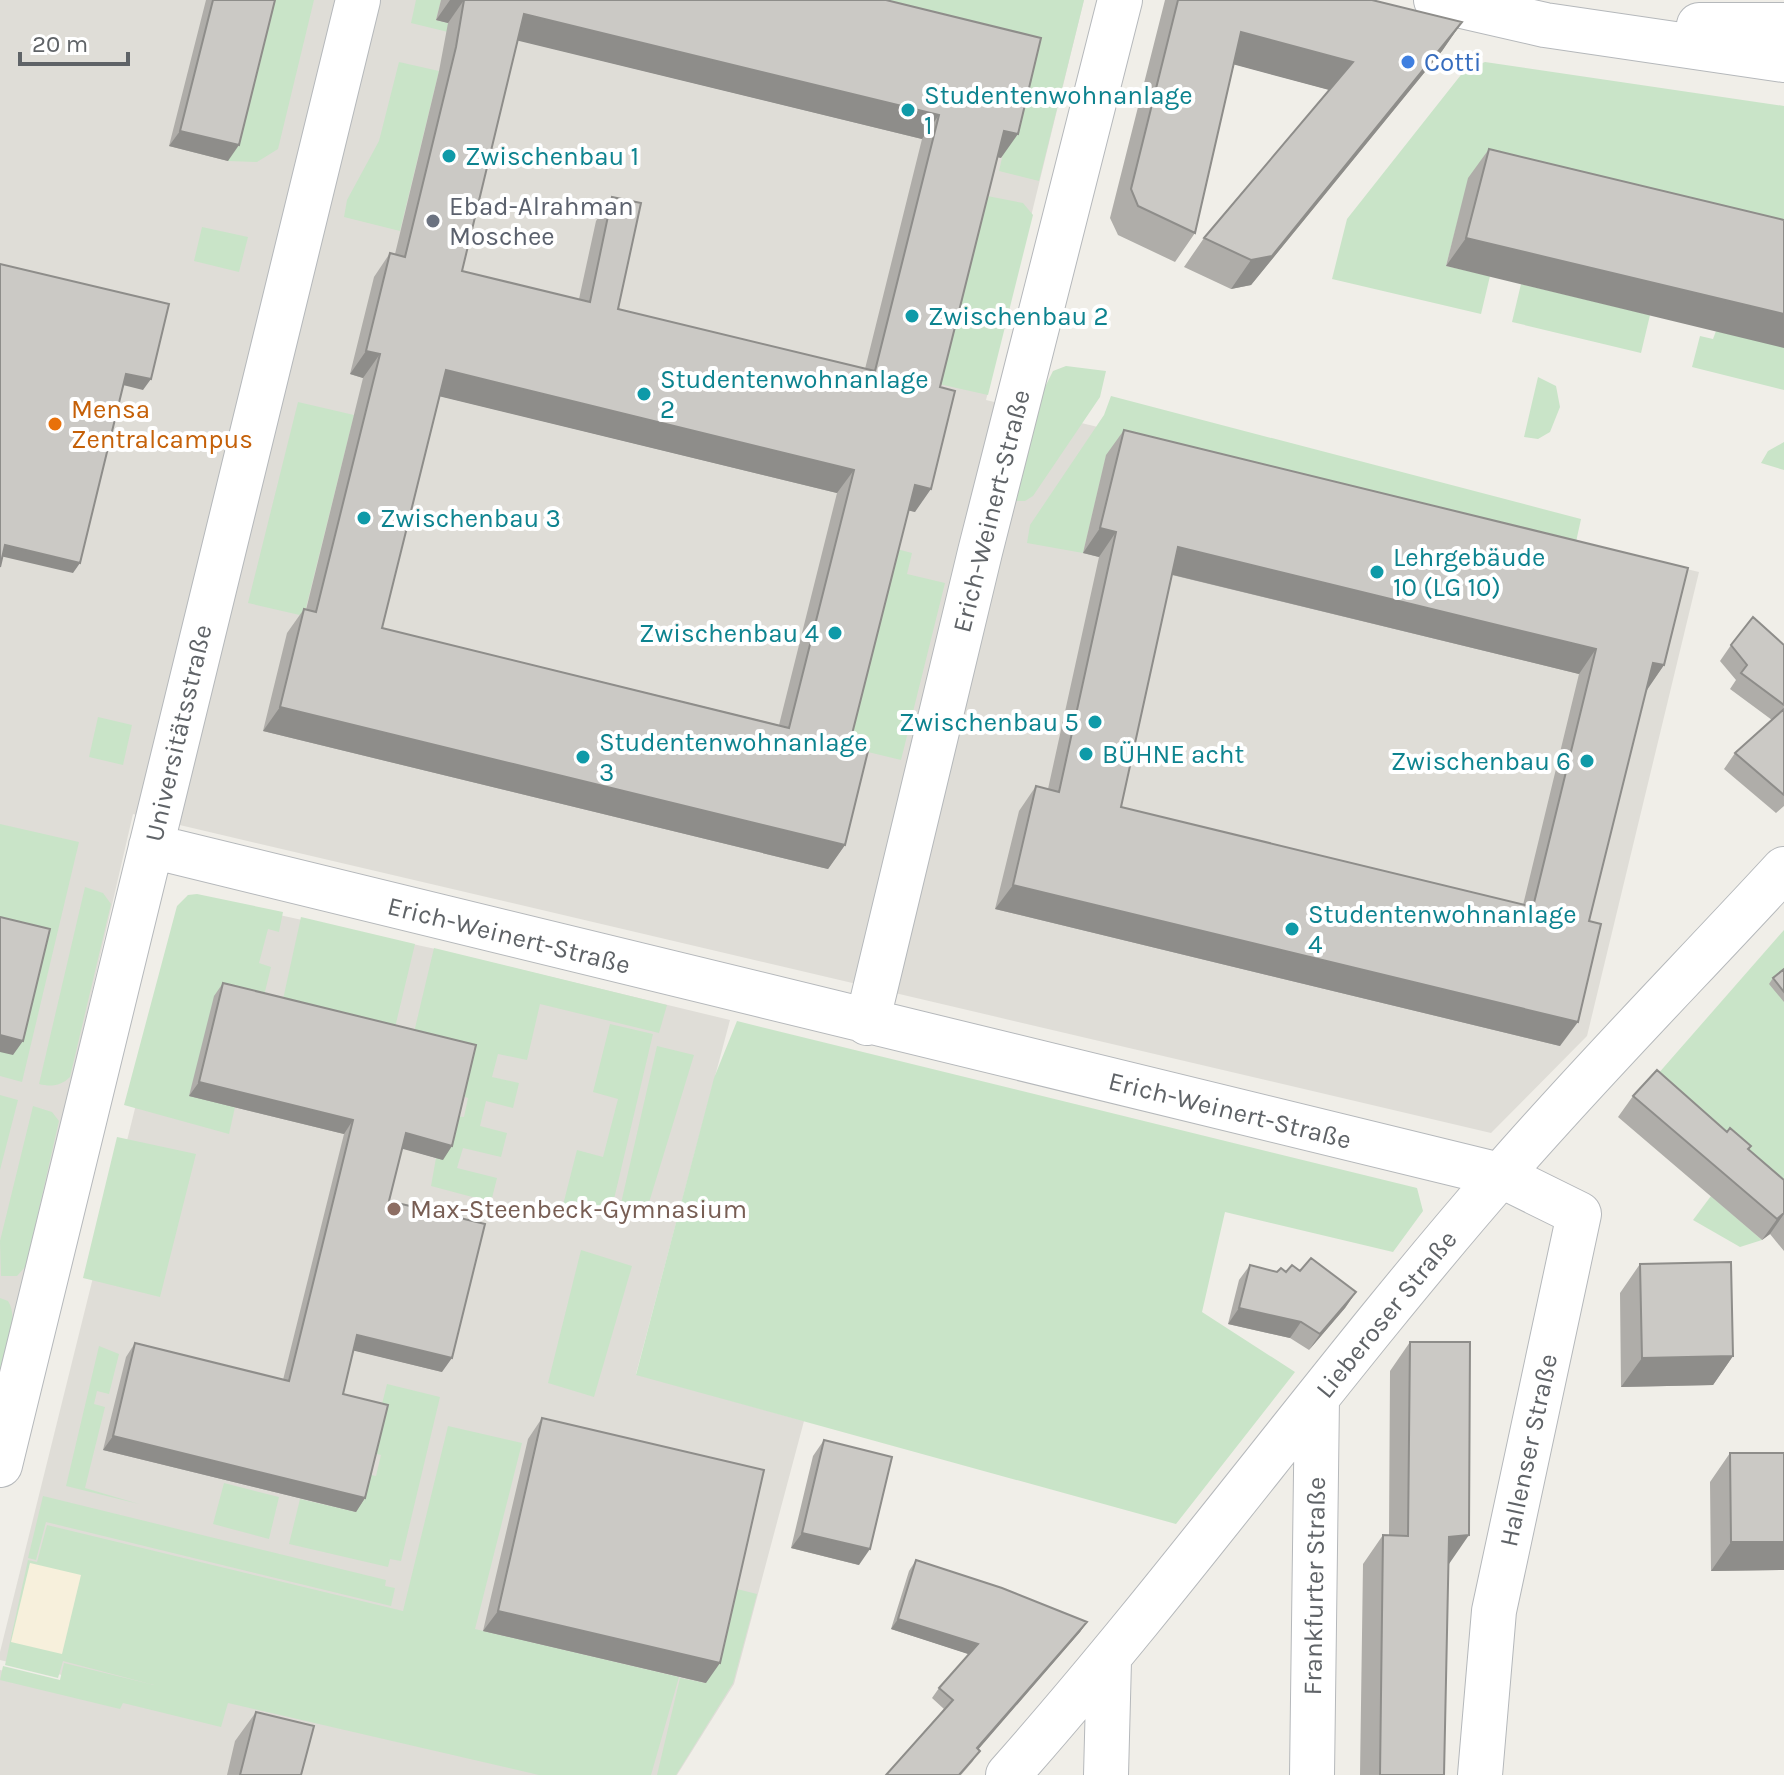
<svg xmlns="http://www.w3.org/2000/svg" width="1784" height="1775" viewBox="0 0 1784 1775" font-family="Karla,sans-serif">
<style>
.education{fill:#dfddd7}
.green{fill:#c9e4c8}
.sand{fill:#f7f0dc}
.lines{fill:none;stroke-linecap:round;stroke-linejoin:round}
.minor-casing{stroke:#b5b8bb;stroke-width:46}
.minor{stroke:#fff;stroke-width:44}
.wall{fill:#afada9;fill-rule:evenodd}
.shaded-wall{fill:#8e8d8a}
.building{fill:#cbc9c5;stroke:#8e8d8a;stroke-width:2;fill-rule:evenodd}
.shop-dot{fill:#3f7fe0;stroke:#fff;stroke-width:3}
.culture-dot{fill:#0f9aa8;stroke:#fff;stroke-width:3}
.worship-dot{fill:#6b7280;stroke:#fff;stroke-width:3}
.food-dot{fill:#e8710a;stroke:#fff;stroke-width:3}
.education-dot{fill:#8d6e63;stroke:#fff;stroke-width:3}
.labels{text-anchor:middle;stroke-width:8;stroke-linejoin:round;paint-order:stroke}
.shop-label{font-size:26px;fill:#366cbe;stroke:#fff;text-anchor:start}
.culture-label{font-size:26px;fill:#0d838f;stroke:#fff;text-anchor:start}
.worship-label{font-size:26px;fill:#5b616d;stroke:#fff;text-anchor:start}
.food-label{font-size:26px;fill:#c56008;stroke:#fff;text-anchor:start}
.street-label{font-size:26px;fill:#5f6367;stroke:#fff}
.education-label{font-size:26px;fill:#785e54;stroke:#fff;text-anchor:start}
</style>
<rect width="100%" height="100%" fill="#f0eee8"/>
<path class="education" d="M0 0H1084L986 400 1699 572 1587 1036 1491 1133 133 814 0 1389Z
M188 895 431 948 730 1020 636 1374 804 1421 734 1684 677 1775H0V1670L138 1701 140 1694 0 1660V1652Z"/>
<path class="green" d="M268 0H314L278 149 257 162 228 161Z
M416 0H441L436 20 487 33 485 41 411 23Z
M773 0H1084L1039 181 999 171 1024 61Z
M399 62 439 71 400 231 344 217 347 200 379 141Z
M1485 62 1784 106V254L1469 178 1446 266 1490 276 1481 314 1332 279 1347 219 1464 71Z
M977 194 1023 203 1033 215 988 395 930 382Z
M202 227 248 237 239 272 194 261Z
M1521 284 1650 315 1641 353 1512 322Z
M1716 331 1784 347V390L1692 367 1700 336 1713 339Z
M1066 366 1106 371 1100 397 1033 496 1025 501H1015L1043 391 1053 371Z
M1538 377 1556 386 1560 407 1550 432 1538 439 1524 437Z
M1111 396 1581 519 1576 542 1106 456 1083 553 1027 543 1030 525 1104 415Z
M298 402 354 415 304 616 248 603Z
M1784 442V470L1761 463 1768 451Z
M889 547 912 553 907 574 945 583 901 760 839 745Z
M98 717 132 725 123 765 89 757Z
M0 824 79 842 22 1082 0 1076Z
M85 887 103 893 111 904 70 1077C61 1086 51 1087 39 1084Z
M197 894 283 912 279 932 268 929 259 963 271 967 261 1008 190 1096 235 1107 229 1134 124 1105 177 906 188 895Z
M301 917 415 944 392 1040 280 1013Z
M1784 930V1213L1643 1091Z
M434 948 667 1005 659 1033 540 1004 527 1060 498 1054 492 1077 519 1083 513 1108 486 1101 480 1126 507 1133 501 1157 463 1148 457 1168 497 1178 491 1202 431 1186 436 1158 443 1159 454 1116 464 1117 468 1098 458 1095 411 1045Z
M737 1021 1417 1188 1423 1211 1393 1252 1225 1212 1202 1312 1295 1372 1176 1524 636 1375 714 1078Z
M610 1024 653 1034 610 1216 563 1205 577 1150 603 1157 618 1099 593 1092Z
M657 1046 694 1055 644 1219 619 1212Z
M0 1095 18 1100 0 1170Z
M33 1106 52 1112 59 1121 26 1266 17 1276H1L0 1241Z
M117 1137 196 1154 160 1297 83 1278Z
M1711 1196 1762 1240 1740 1247 1693 1220Z
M581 1250 632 1266 594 1397 548 1383Z
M0 1298 8 1301C20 1320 5 1353 0 1374Z
M99 1346 119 1354 109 1394 97 1391 94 1404 105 1407 85 1488 139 1504 66 1486Z
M387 1384 440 1397 401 1561 390 1559 388 1567 289 1544 300 1499 356 1512 365 1474 376 1476 381 1455 370 1452Z
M448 1426 522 1443 475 1629 679 1677 651 1775H539L228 1703 221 1727 123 1703 120 1709 0 1680 3 1666 60 1680 64 1663 154 1685 63 1661 58 1678 5 1665 28 1560 37 1562 47 1525 403 1611Z
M224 1483 279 1497 269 1539 213 1524Z
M43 1496 386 1580 385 1586 395 1588 391 1606 46 1522 36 1560 28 1558Z
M729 1587 757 1594 733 1683 676 1775H657L680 1678 706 1683Z"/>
<path class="sand" d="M30 1563 81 1575 62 1654 11 1642Z"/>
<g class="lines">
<defs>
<path id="minor" d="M1436 0 1545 25 1784 60
M1699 25H1784
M151 846 1500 1175 1579 1214 1494 1611 1480 1775
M867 1023 980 552 1120 0
M0 1465 358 0
M1008 1775C1179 1582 1330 1371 1500 1176 1591 1071 1690 971 1784 869
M1106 1775 1109 1661
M1312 1775 1317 1398"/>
</defs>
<use href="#minor" class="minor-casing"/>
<use href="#minor" class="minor"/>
</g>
<path class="wall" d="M206 0H275L228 161 169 146Z
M441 0H886L1001 158 997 157 940 387 915 512 908 510 850 742 845 845 828 869 263 731 287 633 304 609 306 610 363 378 350 374 374 277 390 253 395 254 439 71 448 23 436 20ZM518 40 922 139 865 369 618 309 612 197 596 221 579 299 462 271ZM440 396 837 493 779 725 382 628Z
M1165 0H1372L1462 22 1442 51 1251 285 1231 289 1184 267 1204 238 1330 90 1234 64 1195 233 1175 262 1118 235 1110 218Z
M1489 149 1784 220 1446 266 1468 178Z
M1124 430 1664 665 1646 690 1589 921 1560 1046 995 909 1019 811 1036 786 1048 789 1099 557 1083 553 1106 455ZM1172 575 1579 674 1523 905 1121 807Z
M1731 645H1784V806L1776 813 1724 769 1735 753 1772 720 1730 689 1736 680 1720 661Z
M1784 969V1002L1769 984 1773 978Z
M223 983 443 1160 402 1148 389 1201 442 1372 353 1350 343 1394 365 1498 356 1512 103 1450 126 1357 135 1343 283 1380 344 1134 189 1096 214 996Z
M1633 1096 1727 1132 1751 1146 1749 1150 1784 1180V1251L1770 1234 1762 1240 1618 1117Z
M1640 1264 1733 1356 1713 1385 1621 1387 1620 1293Z
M1250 1265 1277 1272 1300 1271 1356 1292 1345 1308 1309 1350 1290 1338 1228 1324 1239 1280Z
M1410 1342 1448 1564 1444 1775H1360L1363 1564 1383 1535H1389L1390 1371Z
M542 1418 706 1683 483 1631 528 1439Z
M824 1440 859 1565 791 1548 813 1456Z
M1730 1453 1784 1570 1711 1571 1710 1482Z
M916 1560 1087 1622 1080 1632 978 1749 973 1761 961 1775H886L944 1709 932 1698 939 1688 969 1654 891 1629 909 1571Z
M256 1712 301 1775H227L235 1741Z"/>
<path class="shaded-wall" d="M450 0H464L448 23 436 20Z
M524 14 939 115 922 139 507 38Z
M1462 22 1442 51 1251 285 1231 289 1251 260Z
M1241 32 1353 62 1333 91 1221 61Z
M180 131 239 145 228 161 169 146Z
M1004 131 1018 134 1001 158 987 154Z
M1466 238 1784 314V348L1446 266Z
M366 351 380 354 363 378 350 374Z
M446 370 854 470 837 493 430 394Z
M126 374 151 379 143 390 119 384Z
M915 485 931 489 915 512 898 508Z
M1100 528 1116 532 1099 557 1083 553Z
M5 545 80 563 73 573 0 556Z
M1178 547 1596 649 1579 674 1161 572Z
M1653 663 1664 665 1647 690 1636 687Z
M280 707 845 845 828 869 263 731Z
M1013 885 1578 1022 1560 1046 995 909Z
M0 1035 23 1041 13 1055 0 1052Z
M199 1082 353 1120 344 1134 189 1096Z
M406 1133 452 1146 443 1160 396 1147Z
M1784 1214 1770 1234 1762 1240 1777 1219Z
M1356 1292 1345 1308 1309 1350 1320 1334Z
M1239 1308 1301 1322 1290 1338 1228 1324Z
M357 1335 452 1358 442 1372 347 1349Z
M1733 1356 1713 1385 1621 1387 1642 1358Z
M113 1436 365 1498 356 1512 103 1450Z
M802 1533 870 1549 859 1565 791 1548Z
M1469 1535 1449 1564V1537Z
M1731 1542H1784V1570L1711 1571Z
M498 1611 720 1663 706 1683 483 1631Z
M898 1619 978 1644 971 1655 891 1629Z
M1087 1622 1080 1632 970 1759 977 1748Z"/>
<path class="building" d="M213 0H275L239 145 180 131Z
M464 0H886L1041 38 1018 134 1004 131 940 387 955 391 931 489 915 485 850 742 869 747 845 845 280 707 304 609 316 612 380 354 366 351 390 253 405 257 456 47ZM524 14 939 115 875 371 618 309 641 203 612 197 590 302 462 271ZM446 370 854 470 789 728 382 628Z
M1178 0H1372L1462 22 1272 256 1251 260 1204 238 1353 62 1241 32 1195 233 1138 206 1131 189Z
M1489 149 1784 220V314L1466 238Z
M0 264 169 304 151 379 126 374 80 563 5 545 0 567Z
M1124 430 1688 568 1664 665 1653 663 1589 921 1601 924 1578 1022 1013 885 1036 786 1059 792 1116 532 1100 528ZM1178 547 1596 649 1533 907 1121 807Z
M1753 617 1784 645V705L1741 673 1747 665 1731 645Z
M1784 709V795L1735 753Z
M0 917 50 929 23 1041 0 1035Z
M1784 969V992L1773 978Z
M223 983 476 1045 452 1146 406 1133 389 1201 485 1224 452 1358 357 1335 343 1394 388 1405 365 1498 113 1436 135 1343 289 1381 353 1120 199 1082Z
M1657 1070 1727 1132 1730 1128 1751 1146 1748 1149 1784 1180V1213L1777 1219 1633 1096Z
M1311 1258 1356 1292 1320 1334 1301 1322 1239 1308 1250 1265 1277 1272 1281 1268 1286 1272 1292 1265 1300 1271Z
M1731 1262 1733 1356 1642 1358 1640 1264Z
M1410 1342H1470L1469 1535 1449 1537 1444 1775H1380L1383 1535 1408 1536Z
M542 1418 764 1470 720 1663 498 1611Z
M824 1440 892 1457 870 1549 802 1533Z
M1730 1453H1784V1542H1731Z
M916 1560 1002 1588 1087 1622 977 1748 980 1751 959 1775H886L953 1700 939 1688 978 1644 898 1619Z
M256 1712 314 1726 301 1775H240Z"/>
<circle class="shop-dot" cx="1408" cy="62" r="8"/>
<g class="culture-dot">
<circle cx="908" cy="110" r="8"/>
<circle cx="449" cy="156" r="8"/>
<circle cx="912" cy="316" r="8"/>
<circle cx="644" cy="394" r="8"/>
<circle cx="364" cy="518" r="8"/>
<circle cx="1377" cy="572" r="8"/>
<circle cx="835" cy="633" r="8"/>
<circle cx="1095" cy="722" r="8"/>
<circle cx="1086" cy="754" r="8"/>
<circle cx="583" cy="757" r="8"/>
<circle cx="1587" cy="761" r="8"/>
<circle cx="1292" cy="929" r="8"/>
</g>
<circle class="worship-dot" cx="433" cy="221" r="8"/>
<circle class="food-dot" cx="55" cy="424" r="8"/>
<circle class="education-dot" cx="394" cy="1209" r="8"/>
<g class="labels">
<g class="shop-label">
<text x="1424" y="71">Cotti</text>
</g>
<g class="culture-label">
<text x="924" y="104">Studentenwohnanlage<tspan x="924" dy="30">1</tspan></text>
<text x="465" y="165">Zwischenbau 1</text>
<text x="928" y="325">Zwischenbau 2</text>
<text x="660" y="388">Studentenwohnanlage<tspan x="660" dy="30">2</tspan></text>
<text x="380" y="527">Zwischenbau 3</text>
<text x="1393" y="566">Lehrgebäude<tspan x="1393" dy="30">10 (LG 10)</tspan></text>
<text x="819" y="642" text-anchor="end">Zwischenbau 4</text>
<text x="1079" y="731" text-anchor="end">Zwischenbau 5</text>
<text x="599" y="751">Studentenwohnanlage<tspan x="599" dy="30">3</tspan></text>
<text x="1102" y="763">BÜHNE acht</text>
<text x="1571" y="770" text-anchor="end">Zwischenbau 6</text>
<text x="1308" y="923">Studentenwohnanlage<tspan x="1308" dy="30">4</tspan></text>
</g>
<g class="worship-label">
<text x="449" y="215">Ebad-Alrahman<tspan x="449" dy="30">Moschee</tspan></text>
</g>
<g class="food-label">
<text x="71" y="418">Mensa<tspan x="71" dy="30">Zentralcampus</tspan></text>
</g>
<g class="street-label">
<text transform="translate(991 511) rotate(-76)" y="9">Erich-Weinert-Straße</text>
<text transform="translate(178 733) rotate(-77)" y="9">Universitätsstraße</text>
<text transform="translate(509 935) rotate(14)" y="9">Erich-Weinert-Straße</text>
<text transform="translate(1230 1110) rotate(14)" y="9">Erich-Weinert-Straße</text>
<text transform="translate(1386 1314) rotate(-51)" y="9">Lieberoser Straße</text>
<text transform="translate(1528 1450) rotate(-78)" y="9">Hallenser Straße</text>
<text transform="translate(1314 1586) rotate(-89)" y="9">Frankfurter Straße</text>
</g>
<g class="education-label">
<text x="410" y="1218">Max-Steenbeck-Gymnasium</text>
</g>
</g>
<path d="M20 52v12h108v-12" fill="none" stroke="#5f6367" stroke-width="4"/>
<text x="32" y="52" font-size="24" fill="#5f6367" stroke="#ffffff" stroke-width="6" paint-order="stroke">20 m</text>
</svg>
